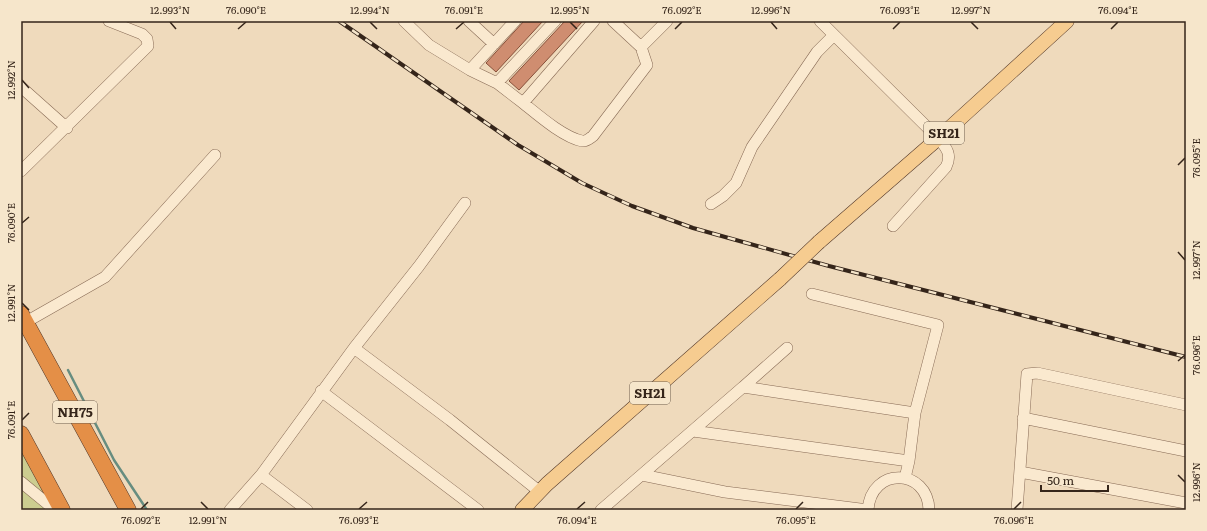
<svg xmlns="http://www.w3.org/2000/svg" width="1207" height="531" viewBox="0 0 1207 531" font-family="Literata,serif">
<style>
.green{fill:#cccd90}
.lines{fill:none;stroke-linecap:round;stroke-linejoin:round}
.stream{stroke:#678d80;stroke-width:2.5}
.building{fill:#cf8d70;stroke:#87503a}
.minor-casing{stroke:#876a55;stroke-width:12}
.major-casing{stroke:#54392a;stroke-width:15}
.highway-casing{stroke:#54392a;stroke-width:17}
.minor{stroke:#fae9cf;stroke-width:11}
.major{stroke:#f6cc90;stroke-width:14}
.highway{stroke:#e48f47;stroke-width:16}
.rail-casing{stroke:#35251a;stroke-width:4}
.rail{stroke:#f6e6cb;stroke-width:2.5;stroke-dasharray:8;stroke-linecap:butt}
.major-bridge-casing{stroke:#54392a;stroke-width:15;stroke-linecap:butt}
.major-bridge{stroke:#f6cc90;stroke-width:14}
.ticks{fill:none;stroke:#35251a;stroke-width:1.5}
.labels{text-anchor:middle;stroke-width:4;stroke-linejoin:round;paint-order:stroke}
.shield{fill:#f6e6cb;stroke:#6f5f4f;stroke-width:1}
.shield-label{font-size:13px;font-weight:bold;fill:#35251a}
.neatline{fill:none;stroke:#35251a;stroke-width:1.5}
.ticks-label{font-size:10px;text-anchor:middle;fill:#35251a}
</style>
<rect width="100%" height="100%" fill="#efdabc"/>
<path class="green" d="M21 444 58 510H21Z"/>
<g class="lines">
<path class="stream" d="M68 370 114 460 147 510"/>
</g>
<path class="building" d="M524 21H543L496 72 486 63Z
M565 21H583L519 90 509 81Z"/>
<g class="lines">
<defs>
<path id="minor" d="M404 21 429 45 470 70 515 21
M469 21 494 44
M613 21 641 47 667 21
M820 21 938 138C947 148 952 155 946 167L893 226
M470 70 497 83 555 21
M497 83 523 103 594 21
M21 87 67 128
M523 103C538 115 563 137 582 141 586 142 590 138 593 136L647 65 641 47
M21 171 148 46 147 39 142 34 109 21
M711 204 723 196 736 183 752 147 817 52 834 35
M812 294 938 325 915 413 909 461 905 478
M26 322 105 277 215 155
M354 348 450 420 540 492
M743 387 787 348
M321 391 478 510
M1023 418 1186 451
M693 431 909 461
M1020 472 1186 503
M261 475 307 510
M642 475 725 492 868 510
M21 482 55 510
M230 510 261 475 354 348 419 266 465 203
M601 510 743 387 915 413
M868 510C871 466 928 468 929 510
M1017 510 1027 374 1037 373 1186 405"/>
<path id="major" d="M819 242 942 135 1067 21
M522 510 547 484 780 279"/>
<path id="highway" d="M21 314 128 510
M21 434 62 510"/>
</defs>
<use href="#minor" class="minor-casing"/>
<use href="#major" class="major-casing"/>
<use href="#highway" class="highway-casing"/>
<use href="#minor" class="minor"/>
<use href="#major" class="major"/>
<use href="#highway" class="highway"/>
<defs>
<path id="rail" d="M339 21 518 145 582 183 632 206 693 228 829 266 1186 357"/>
</defs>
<use href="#rail" class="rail-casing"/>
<use href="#rail" class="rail"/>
<defs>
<path id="major-bridge" d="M780 279 819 242"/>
</defs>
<use href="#major-bridge" class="major-bridge-casing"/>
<use href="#major-bridge" class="major-bridge"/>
</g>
<path class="ticks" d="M170 22 176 29M370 22 377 29M570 22 577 29M771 22 777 29M971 22 978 29M238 29 246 22M456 29 464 22M675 29 682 22M893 29 900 22M1111 29 1118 22M22 80 29 88M1178 165 1185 158M22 223 29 217M1178 252 1185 260M22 303 29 310M1178 361 1185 355M22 420 29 413M1178 475 1185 482M201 502 208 509M141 509 148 502M359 509 367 502M577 509 585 502M796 509 803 502M1014 509 1021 502"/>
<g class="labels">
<g class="shield">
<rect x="924" y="122" width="40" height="22" rx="3"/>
<rect x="630" y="382" width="40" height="22" rx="3"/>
<rect x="53" y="401" width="44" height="22" rx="3"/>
</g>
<g class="shield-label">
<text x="944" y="138">SH21</text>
<text x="650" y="398">SH21</text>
<text x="75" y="417">NH75</text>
</g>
</g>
<rect width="1207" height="531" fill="none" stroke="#f6e6cb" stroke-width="44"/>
<path d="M1041 485v6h67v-6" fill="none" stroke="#35251a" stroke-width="2"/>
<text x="1047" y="485" font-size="12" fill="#35251a" stroke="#f6e6cb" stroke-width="3" paint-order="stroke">50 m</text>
<rect x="22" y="22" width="1163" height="487" class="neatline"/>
<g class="ticks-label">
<text x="170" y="14">12.993°N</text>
<text x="246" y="14">76.090°E</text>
<text x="370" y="14">12.994°N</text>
<text x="464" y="14">76.091°E</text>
<text x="570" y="14">12.995°N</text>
<text x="682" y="14">76.092°E</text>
<text x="771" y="14">12.996°N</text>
<text x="900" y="14">76.093°E</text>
<text x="971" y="14">12.997°N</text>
<text x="1118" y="14">76.094°E</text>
<text transform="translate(11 80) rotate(-90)" y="4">12.992°N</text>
<text transform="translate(1196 158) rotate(-90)" y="4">76.095°E</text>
<text transform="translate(11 223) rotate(-90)" y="4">76.090°E</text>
<text transform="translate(1196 260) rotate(-90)" y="4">12.997°N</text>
<text transform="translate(11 303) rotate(-90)" y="4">12.991°N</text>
<text transform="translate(1196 355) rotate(-90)" y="4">76.096°E</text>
<text transform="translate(11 420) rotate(-90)" y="4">76.091°E</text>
<text transform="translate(1196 482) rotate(-90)" y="4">12.996°N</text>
<text x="141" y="524">76.092°E</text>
<text x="208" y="524">12.991°N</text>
<text x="359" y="524">76.093°E</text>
<text x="577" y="524">76.094°E</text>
<text x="796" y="524">76.095°E</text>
<text x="1014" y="524">76.096°E</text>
</g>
</svg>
